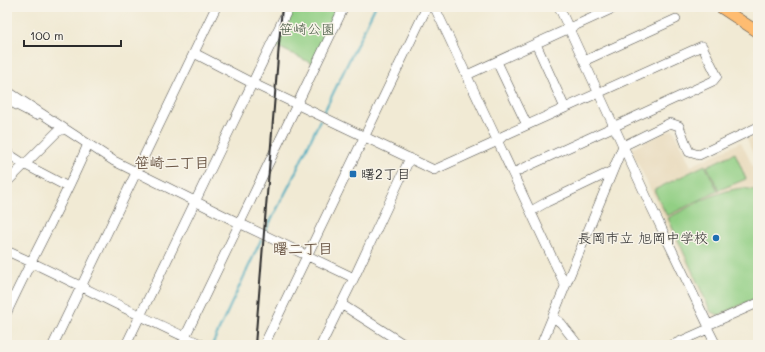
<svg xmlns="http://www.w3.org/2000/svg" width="765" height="352" viewBox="0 0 765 352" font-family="Mali,'Klee One',sans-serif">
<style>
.built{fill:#e8d9ba}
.green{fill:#92cf84;stroke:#5e7d58}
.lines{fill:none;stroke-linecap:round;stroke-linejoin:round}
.stream{stroke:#3fa9be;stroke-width:2}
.minor-casing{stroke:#494844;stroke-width:10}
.major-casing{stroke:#494844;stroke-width:12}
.minor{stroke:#fff;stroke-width:9}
.major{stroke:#febc71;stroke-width:11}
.rail{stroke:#2b2b2b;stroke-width:2}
.poi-dot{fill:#1f6fb2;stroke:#f7f3e8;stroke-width:1.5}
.labels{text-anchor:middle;stroke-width:3;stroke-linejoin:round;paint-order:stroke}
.park-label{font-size:14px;fill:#4a5c46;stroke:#f7f3e8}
.poi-label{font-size:14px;fill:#2b2b2b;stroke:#f7f3e8;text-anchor:start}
.neighbourhood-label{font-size:15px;font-weight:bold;fill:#6c5847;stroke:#f7f3e8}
</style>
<rect width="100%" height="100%" fill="#f7f3e8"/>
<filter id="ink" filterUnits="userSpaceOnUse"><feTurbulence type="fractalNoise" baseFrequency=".025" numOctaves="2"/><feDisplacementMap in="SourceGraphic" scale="8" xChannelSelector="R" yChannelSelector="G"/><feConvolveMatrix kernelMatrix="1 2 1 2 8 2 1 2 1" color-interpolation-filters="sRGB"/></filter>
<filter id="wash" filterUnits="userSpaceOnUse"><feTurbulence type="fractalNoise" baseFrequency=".012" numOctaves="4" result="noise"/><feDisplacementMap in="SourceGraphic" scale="16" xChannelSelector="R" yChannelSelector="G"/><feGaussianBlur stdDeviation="0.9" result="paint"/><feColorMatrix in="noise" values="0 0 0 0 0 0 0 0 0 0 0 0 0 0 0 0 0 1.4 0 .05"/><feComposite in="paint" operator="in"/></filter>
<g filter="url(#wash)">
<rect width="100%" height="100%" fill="#f1ead4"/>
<path class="built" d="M673 129 691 166 741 142 758 177V299L713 320 632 151 633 148Z
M758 135V164L747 140Z"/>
<path class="green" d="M294 7H341L313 64 276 46Z
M735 153 746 179 719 190 707 166Z
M705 165 718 191 667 216 654 190Z
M744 188 758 191V297L719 315 711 312 668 218C692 206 717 190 744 188Z"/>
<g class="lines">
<path class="stream" d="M324 112 375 7
M266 230 291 182 320 120
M212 345 261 240"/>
</g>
</g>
<g filter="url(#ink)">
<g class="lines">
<defs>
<path id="minor" d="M433 7 436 10 565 285
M559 7 647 198 708 325 758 303
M536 44 565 108
M194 53 252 83 434 170 498 141 503 136 702 46 717 76 713 81 513 173
M584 61 676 19
M497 62 527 125
M467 75 616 7
M7 91 114 161 241 224 354 278
M7 100 36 115
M7 153 24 164 68 187
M7 182 57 132 64 129
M531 211 547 202 612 171
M7 251C73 281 137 316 203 345
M341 304 405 345
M7 312C33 255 64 201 88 144
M553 317 561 323 578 345
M53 345 216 7
M126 345 289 7
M181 345 344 7
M264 345 427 7
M321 345 354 278 410 158
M541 345 623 146 670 123 679 126 689 152 699 155 758 127
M672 345 708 329 716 345"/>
<path id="major" d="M720 7 758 32"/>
</defs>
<use href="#minor" class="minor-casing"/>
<use href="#major" class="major-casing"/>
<use href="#minor" class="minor"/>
<use href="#major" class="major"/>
<path class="rail" d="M255 345 282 7"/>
</g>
</g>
<g class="poi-dot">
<rect x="349" y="170" width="8" height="8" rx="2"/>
<circle cx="716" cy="238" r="4"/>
</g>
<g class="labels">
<g class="park-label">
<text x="307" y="34">笹崎公園</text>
</g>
<g class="poi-label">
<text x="361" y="179">曙2丁目</text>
<text x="708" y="243" text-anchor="end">長岡市立 旭岡中学校</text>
</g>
<g class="neighbourhood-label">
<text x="172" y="168">笹崎二丁目</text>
<text x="303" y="254">曙二丁目</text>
</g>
</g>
<rect width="765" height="352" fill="none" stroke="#f7f3e8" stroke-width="24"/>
<path d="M24 40v6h97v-6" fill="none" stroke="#2b2b2b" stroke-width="2"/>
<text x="30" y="40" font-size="12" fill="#2b2b2b" stroke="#f7f3e8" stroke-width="3" paint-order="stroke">100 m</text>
</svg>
